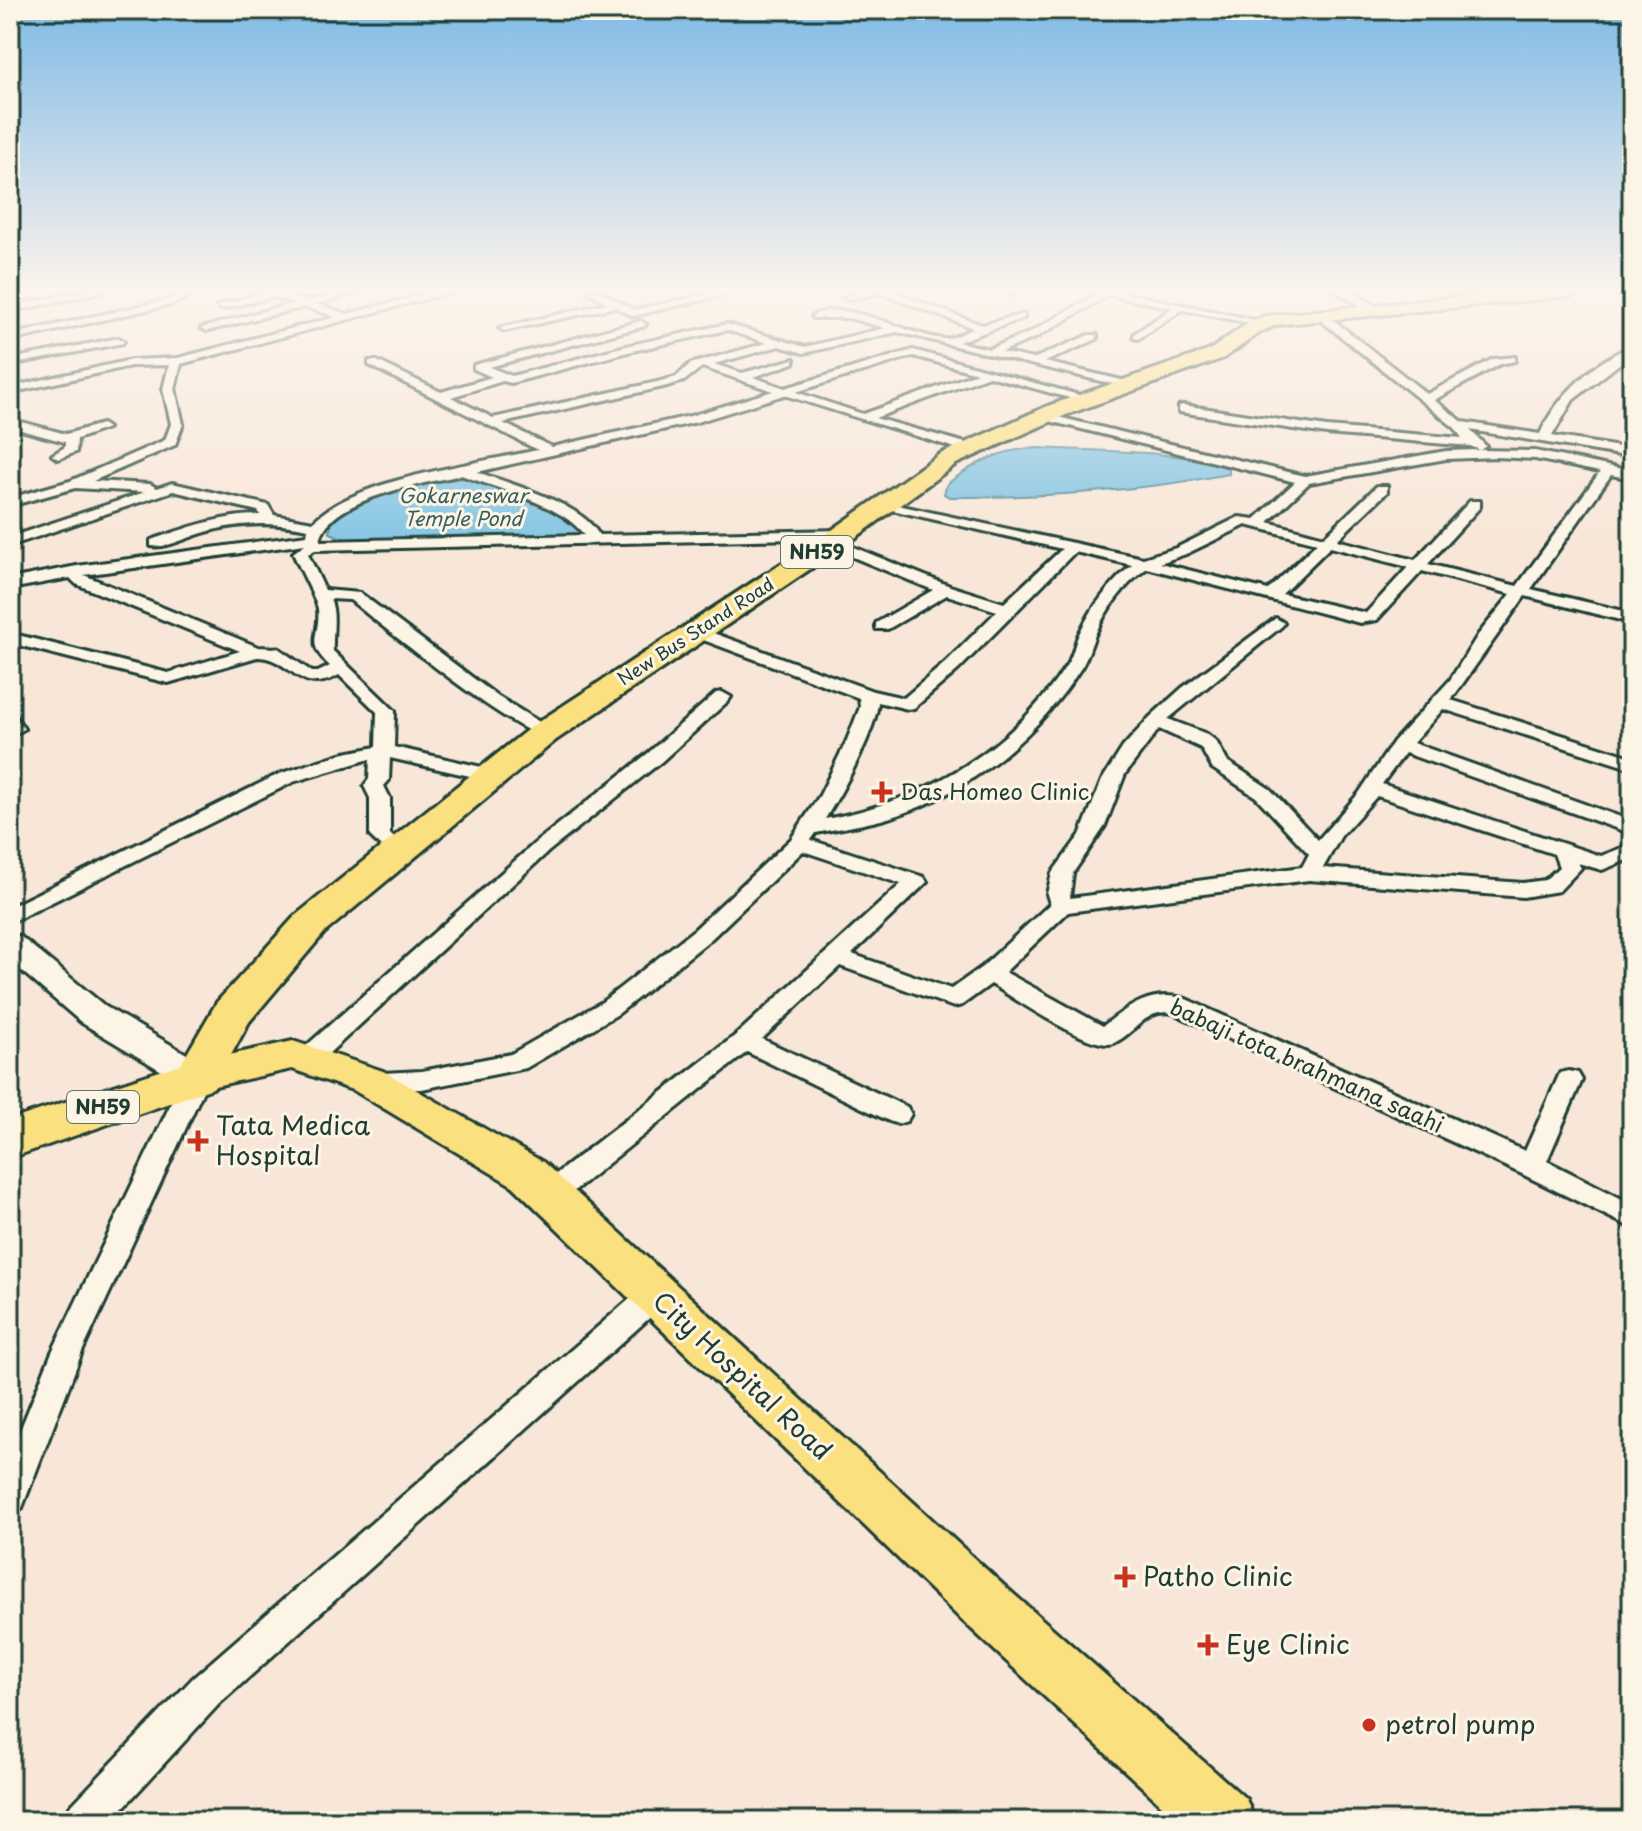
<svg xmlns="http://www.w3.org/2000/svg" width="1642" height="1831" viewBox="0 0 1642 1831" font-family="'Playpen Sans',sans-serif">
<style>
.water{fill:#83c5e4;stroke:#5b8f9e;stroke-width:2}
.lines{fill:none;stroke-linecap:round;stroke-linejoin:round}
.street-casing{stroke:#1f3d34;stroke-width:6}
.secondary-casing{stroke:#1f3d34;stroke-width:6}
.primary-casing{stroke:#1f3d34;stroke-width:6}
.highway-casing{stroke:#1f3d34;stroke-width:6}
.street{fill:#fcf5e5;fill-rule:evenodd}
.secondary{fill:#fcf5e5;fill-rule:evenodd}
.primary{fill:#fbe080;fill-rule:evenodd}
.highway{fill:#fbe080;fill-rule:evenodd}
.poi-dot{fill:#c8321e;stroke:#fcf5e5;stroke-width:3}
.labels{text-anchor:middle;stroke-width:6;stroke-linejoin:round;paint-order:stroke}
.far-street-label{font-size:18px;fill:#1f3d34;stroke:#fcf5e5}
.far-water-label{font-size:20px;font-style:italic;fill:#385f60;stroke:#fcf5e5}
.shield{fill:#fcf5e5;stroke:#617469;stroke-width:2}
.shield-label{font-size:20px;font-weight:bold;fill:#1f3d34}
.poi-label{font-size:22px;fill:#1f3d34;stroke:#fcf5e5;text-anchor:start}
.street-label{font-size:22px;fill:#1f3d34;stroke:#fcf5e5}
.near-poi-label{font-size:26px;fill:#1f3d34;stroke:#fcf5e5;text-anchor:start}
.near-street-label{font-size:26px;fill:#1f3d34;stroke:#fcf5e5}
</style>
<rect width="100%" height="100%" fill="#f8e7d8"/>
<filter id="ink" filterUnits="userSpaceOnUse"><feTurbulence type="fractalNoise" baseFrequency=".0125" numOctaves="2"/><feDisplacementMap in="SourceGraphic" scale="16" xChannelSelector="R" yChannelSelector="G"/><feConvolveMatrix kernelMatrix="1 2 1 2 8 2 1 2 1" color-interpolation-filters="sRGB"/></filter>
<g filter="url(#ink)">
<path class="water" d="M1040 448C1101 452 1170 449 1229 468V474C1137 491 1043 498 949 497L944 494 947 484C977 461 1001 449 1040 448Z
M471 478 527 497 582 525 585 533 558 536 344 539 330 533 332 516C373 495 424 479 471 478Z"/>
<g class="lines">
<defs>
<path id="street" d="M86 291H106L10 312V306Z
M186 291H199L173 304 10 341V335L167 300Z
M261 291C285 291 283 297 303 300 321 302 343 291 362 291L316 304 347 314 438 291H455L181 364 175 389 183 424 175 445 93 481 150 484 157 488 172 483 268 505 274 515 313 522C353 479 479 463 538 450L369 365V361H377L441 392 492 377 474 369V365L641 321 646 324 645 326 489 367 512 376 626 346 727 324 805 347 885 328 849 318H813L812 316C845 296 908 336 944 339 953 339 965 332 973 328L879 293 848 300 843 297 862 291H891L982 325 1024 314V318L958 342 989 349 1029 333 1099 293 1096 291H1116L1269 323 1264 326 1182 310 1138 339 1134 338V334L1172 308 1109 295 1037 337 1001 352 1033 359 1089 335H1097V339L1045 362 1130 382 1132 384 1126 387 897 332 804 353 779 346 714 364 742 373 794 359V363L753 377 785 388 913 350 1094 399 1088 403 989 376 875 418 973 445V451L968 452 784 395 697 422 477 472C510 484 582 503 599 535L843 530 850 534 843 538 315 550 308 554 325 590 360 593 497 696 551 729 553 733 551 737C525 743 379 623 350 600L330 599C337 613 332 634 333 651L395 711 394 747 499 771 502 775 499 779 492 781 390 758 389 780 384 786 390 798V834L408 852 398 858 391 856 370 836V798L364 786 369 779 370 759 293 782 10 923V907L279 774 340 754 376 747 377 712 339 675C298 698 292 657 257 657L168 683 10 643V633L168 673 240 651 76 584 70 578 10 589V579L77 566 307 535 308 529C273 522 240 522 206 532 189 536 168 549 151 546V540C186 528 222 515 260 515L258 511 173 491 10 546V537L145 492 75 488 10 506V498L70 481 165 440 171 424 163 389 169 365 131 366 10 393V387L131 360 178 358 336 317 305 307 206 331 201 328 294 303 273 297 222 309 217 306 263 293ZM727 330 767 343 690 364 676 377 657 382 493 418 451 397 503 381 511 383 628 352ZM913 356 977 373 863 414 796 392ZM702 367 773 391 690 416 552 447 503 423 663 387 684 381ZM461 475C496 488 563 505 584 535L320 541C327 498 423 484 461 475ZM305 544 293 553C298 565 317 601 318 609 321 636 304 642 330 666L318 672H312L278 648 258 647 84 575Z
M587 291H599L634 310 722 291H741L633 316 615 307 504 331 499 328 607 303Z
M1006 291H1018L1010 296Z
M1609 291H1632V297L1611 293Z
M1314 311H1322L1427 394 1493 359 1515 357V361L1500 364 1434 400 1463 422 1540 434C1556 397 1594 361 1632 346V354L1573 400 1552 436 1632 449V457L1470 430 1486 446 1480 450 1535 451 1632 471V479L1611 475 1531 589 1632 613V623L1525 596 1451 700 1632 757V769L1443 709 1413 743 1632 821V834L1405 753 1382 784 1601 856 1632 844V858L1602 870 1578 863 1581 868 1559 891 1523 897 1309 880 1068 912 1005 972 1103 1026C1129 1006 1152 989 1186 999L1525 1151 1560 1073 1569 1071 1578 1073 1582 1080 1547 1161 1632 1204V1228L1522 1174 1173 1013C1145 1008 1136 1033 1114 1043 1092 1052 1013 997 991 984L962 1005 954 1007 840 966 762 1039 907 1107 911 1114 907 1121 898 1124 889 1121 747 1052 559 1203 549 1206 539 1203 535 1195 539 1187 736 1035 901 884 803 851 711 939 618 1014 526 1068 422 1089 372 1090 363 1088 359 1081 363 1074 422 1071 511 1054 602 1002 695 929 791 839 820 795 847 740 860 707 859 698 690 635 688 632 690 629H702L873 691 904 698 946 662 997 611 947 595 888 629H876V623L933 590 826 546V540H836L950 586 1004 603 1062 549 879 507V501L1143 558 1176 548 1239 517 1255 519 1295 482 1041 419V413L1305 476 1446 451 1480 450 1470 446 1327 434 1179 412V406L1183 405 1327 427 1462 438 1455 428 1314 315ZM1496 457 1535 459 1600 472 1517 586 1428 564 1480 507V501H1470L1415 560 1337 540 1387 492V486H1377L1324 537 1268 522 1309 483 1446 459ZM1246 525 1317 543 1268 590 1160 563 1186 554ZM1330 547 1408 567 1366 613 1282 594ZM1075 552 1132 565C1111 582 1092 607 1080 632 1075 641 1074 652 1069 661 1015 749 925 801 825 819 841 794 876 731 878 702L908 709 914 708 958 670ZM1147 568 1360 623 1377 620 1422 571 1511 594 1478 635 1450 680 1394 741 1359 793 1318 840 1270 789 1227 761 1216 741 1207 734 1168 719 1282 626 1284 623 1276 618 1182 688 1150 717 1123 747 1102 780 1080 835 1052 873 1047 894 1050 904 982 967 951 989 852 954 927 882 924 877 811 840 816 833C840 828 864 825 888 818 967 795 1037 737 1081 668 1088 657 1090 647 1095 635 1106 609 1124 585 1147 568ZM1159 729 1201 748 1212 768 1256 797 1309 854 1302 867 1070 898 1073 873 1105 826 1125 774ZM1377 796 1554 854 1559 867 1545 880 1523 883 1323 868 1341 836Z
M119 338 124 341 123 343 10 365V359Z
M10 419 66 434 102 424 108 428 77 439 76 452 58 459 52 455 65 447V442L10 427Z
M722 692 731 697 728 701 661 762 549 851 315 1066 306 1069 297 1066 294 1060 297 1054 535 843 647 754 716 693Z
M10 716 16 717 24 729 10 737Z
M197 1067 206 1069 210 1076 82 1352 22 1508 10 1512V1455L52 1352 184 1076 188 1069Z
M656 1281 666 1285 671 1294 666 1303 219 1704 111 1821H64L70 1807 193 1678 646 1285Z"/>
<path id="secondary" d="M1336 291H1352L1380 308 1368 311Z
M10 934 21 937 106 1007 209 1067 214 1076 209 1085 197 1089 185 1085 82 1023 10 961Z"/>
<path id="primary" d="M293 1041 383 1071 543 1162 1001 1583 1246 1799 1255 1821H1179L963 1621 513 1186 355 1091 292 1069 197 1090 183 1086 178 1076 183 1066 197 1062Z"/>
<path id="highway" d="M1517 291H1583L1574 296 1276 325 1259 333 1224 358 1066 415 956 464 840 549 556 740 324 933 249 1022 213 1088 10 1158V1120L181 1064 217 1002 296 915 532 726 822 537 940 454 1050 405 1210 350 1245 325 1265 316Z"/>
</defs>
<use href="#street" class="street-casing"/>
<use href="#secondary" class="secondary-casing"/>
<use href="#primary" class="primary-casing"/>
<use href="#highway" class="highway-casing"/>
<use href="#street" class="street"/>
<use href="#secondary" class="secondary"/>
<use href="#primary" class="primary"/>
<use href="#highway" class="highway"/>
</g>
</g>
<linearGradient id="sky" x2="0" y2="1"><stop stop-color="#7fbbe6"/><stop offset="0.53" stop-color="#fcf4ed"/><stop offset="1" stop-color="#fcf4ed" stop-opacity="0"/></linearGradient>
<rect width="1642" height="547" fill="url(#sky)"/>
<g class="poi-dot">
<path d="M878 780h8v8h8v8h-8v8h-8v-8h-8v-8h8z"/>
<path d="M194 1129h8v8h8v8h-8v8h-8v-8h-8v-8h8z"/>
<path d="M1121 1565h8v8h8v8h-8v8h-8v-8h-8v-8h8z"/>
<path d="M1204 1633h8v8h8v8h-8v8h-8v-8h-8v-8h8z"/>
<circle cx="1369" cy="1725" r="8"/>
</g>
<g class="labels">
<g class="far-street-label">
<text transform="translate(696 632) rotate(-33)" y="6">New Bus Stand Road</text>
</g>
<g class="far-water-label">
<text x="463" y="503">Gokarneswar<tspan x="463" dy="23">Temple Pond</tspan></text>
</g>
<g class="shield">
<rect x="781" y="536" width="72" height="32" rx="6"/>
<rect x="67" y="1091" width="72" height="32" rx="6"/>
</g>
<g class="shield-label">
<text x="817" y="559">NH59</text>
<text x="103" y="1114">NH59</text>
</g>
<g class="poi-label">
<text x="900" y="800">Das Homeo Clinic</text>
</g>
<g class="street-label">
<text transform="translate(1307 1066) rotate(24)" y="8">babaji tota brahmana saahi</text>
</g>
<g class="near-poi-label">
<text x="216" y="1135">Tata Medica<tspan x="216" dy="30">Hospital</tspan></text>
<text x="1143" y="1586">Patho Clinic</text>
<text x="1226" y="1654">Eye Clinic</text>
<text x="1385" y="1734">petrol pump</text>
</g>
<g class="near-street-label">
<text transform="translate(742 1376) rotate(43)" y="9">City Hospital Road</text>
</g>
</g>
<rect width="1642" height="1831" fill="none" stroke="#fcf5e5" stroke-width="40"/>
<rect x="20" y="20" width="1602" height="1791" fill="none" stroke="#1f3d34" stroke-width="3" filter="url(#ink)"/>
</svg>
